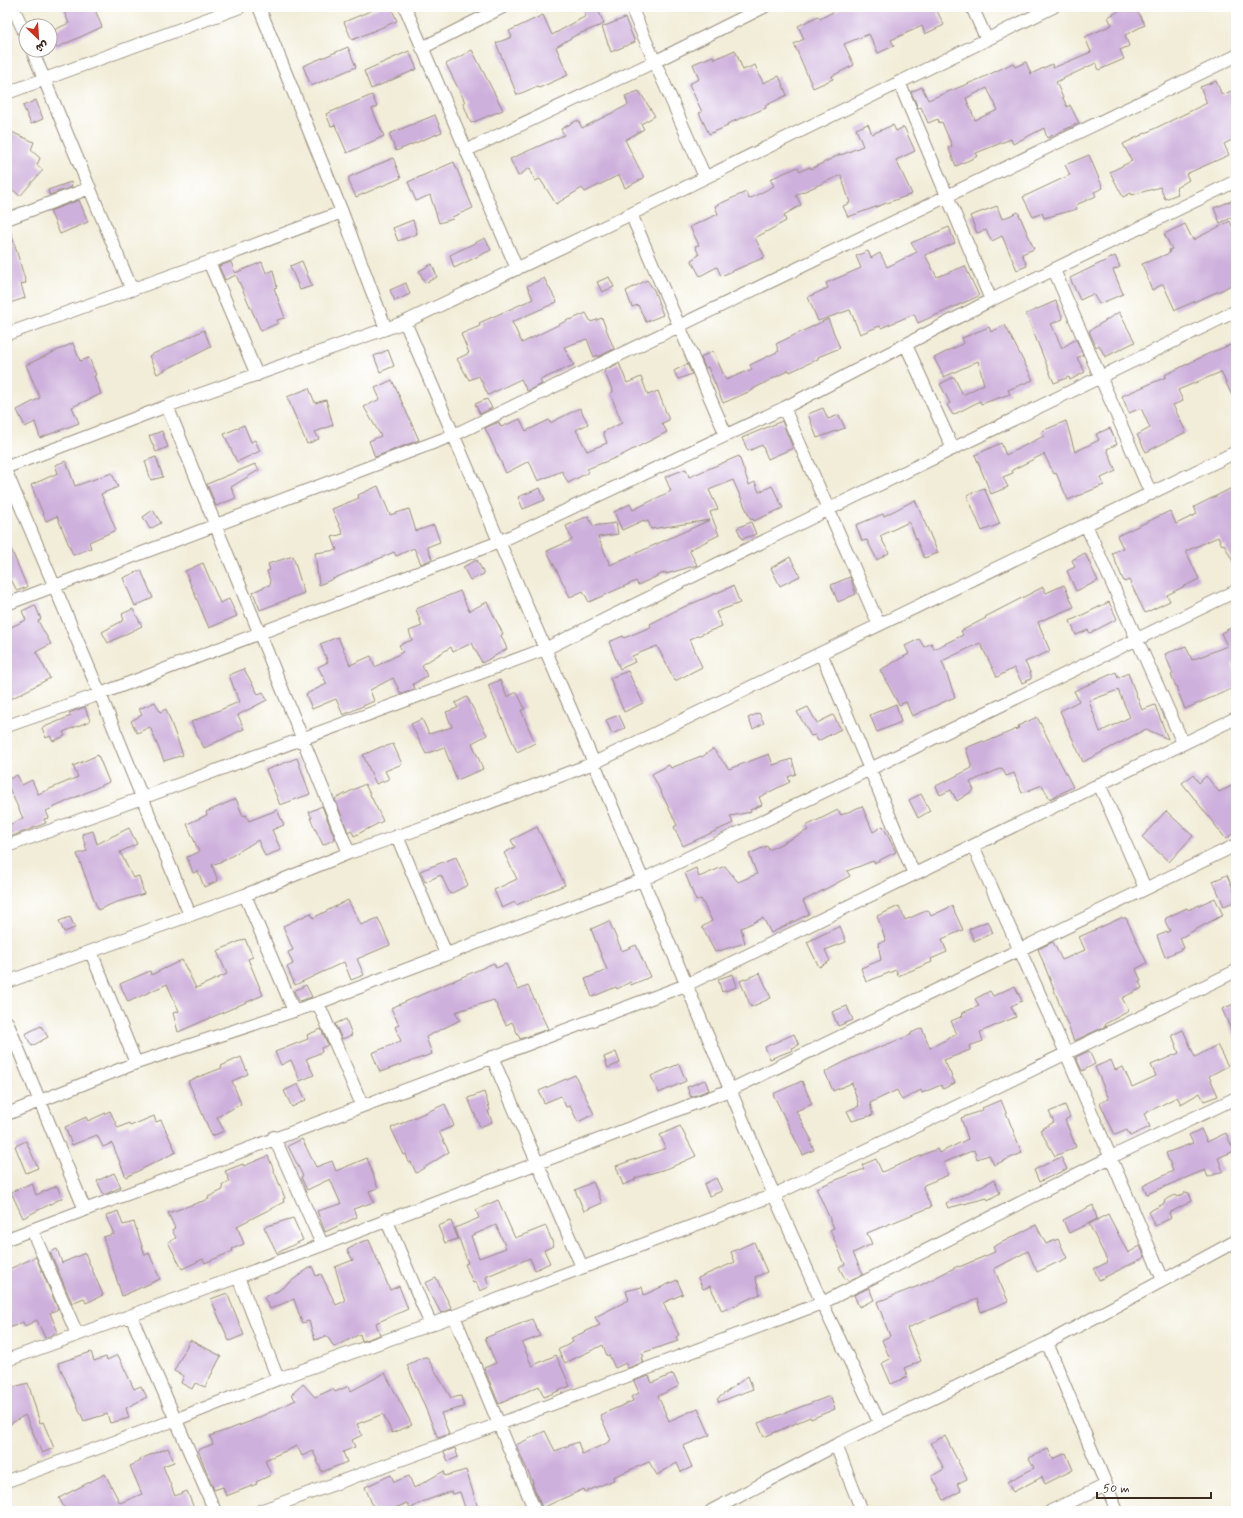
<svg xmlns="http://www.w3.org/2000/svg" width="1243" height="1518" viewBox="0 0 1243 1518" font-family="Mynerve,'Playpen Sans Arabic',sans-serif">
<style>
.building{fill:#ceb0dc;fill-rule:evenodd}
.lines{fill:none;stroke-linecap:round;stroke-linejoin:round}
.street-casing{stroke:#968c7b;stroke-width:14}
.street{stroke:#fff;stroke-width:12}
</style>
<rect width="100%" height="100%" fill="#fff"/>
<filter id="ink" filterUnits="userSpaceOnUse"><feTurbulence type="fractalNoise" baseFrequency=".025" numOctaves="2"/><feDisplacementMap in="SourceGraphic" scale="8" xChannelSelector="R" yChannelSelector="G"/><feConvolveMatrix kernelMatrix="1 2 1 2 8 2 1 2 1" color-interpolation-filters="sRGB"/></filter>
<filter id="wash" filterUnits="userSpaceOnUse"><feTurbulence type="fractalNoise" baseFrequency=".012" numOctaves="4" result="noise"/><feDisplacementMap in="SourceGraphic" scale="16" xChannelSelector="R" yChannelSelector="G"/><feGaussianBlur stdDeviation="0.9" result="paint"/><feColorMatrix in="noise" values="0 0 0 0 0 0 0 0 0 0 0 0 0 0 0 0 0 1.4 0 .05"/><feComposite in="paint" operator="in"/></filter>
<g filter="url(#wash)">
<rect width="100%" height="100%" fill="#f2edd8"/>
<g id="blocks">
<path class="building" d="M62 7H94L102 27 56 48 50 32 69 23Z
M380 7H391L397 21 352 40 344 22Z
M581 7H597L604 24 576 35 556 47 568 75 539 88 538 86 517 95 496 43 512 37 509 31 543 15 552 35 586 16Z
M842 7H935L944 25 925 34 922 26 891 40 894 46 878 53 869 34 844 44 854 65 832 76 833 79 813 88 794 44 804 39 798 26 818 16 820 19Z
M1126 7H1135L1145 25 1125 35 1129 46 1120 50 1124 59 1099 70 1096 63 1056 82 1067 107 1070 105 1079 123 1047 138 1044 128 1013 144 1011 139 976 153 978 156 956 166 948 147 952 146 942 122 939 123 938 119 928 123 921 107 918 108 911 92 922 87 928 100 982 78 1013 63 1015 67 1026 62 1031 74 1052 64 1053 68 1091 52 1085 37 1112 25 1108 17ZM987 88 998 110 975 120 966 98Z
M625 18 635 42 611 52 602 27Z
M348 47 356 67 311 86 303 66Z
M472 50 503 110 471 123 463 103 465 102 446 64Z
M735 50 743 70 755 65 763 83 779 76 787 95 765 106 766 108 727 124 728 126 709 134 699 113 702 112 689 84 699 79 693 64 713 56 715 59Z
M409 51 417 69 371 89 364 71Z
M1216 81 1222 95 1236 89V138L1224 144 1229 155 1186 174 1189 180 1176 188 1178 194 1165 199 1160 187 1132 195 1131 193 1123 197 1110 172 1132 161 1123 144 1207 103 1200 87Z
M639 91 655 116 641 124 644 129 625 140 644 178 625 188 619 175 585 192 582 188 556 204 540 179 535 181 530 168 518 176 510 159 564 135 561 129 578 120 582 128 628 105 625 96Z
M372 95 377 107 372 109 384 136 347 153 335 125 331 126 326 114Z
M36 100 43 119 31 124 23 106Z
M435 115 442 132 396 151 389 134Z
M868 124 872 134 893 125 896 131 904 127 915 151 896 160 912 194 848 217 843 206 850 203 841 175 796 195 801 205 784 215 786 221 755 238 765 257 721 276 717 267 700 276 691 260 699 255 695 246 699 245 690 227 718 214 715 206 746 192 749 199 774 186 770 179 798 167 800 171 810 167 811 169 841 154V155L863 146 856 129Z
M7 130 34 142 31 150 40 158 37 165 43 170 20 196 7 185Z
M1089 155 1103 188 1094 192 1096 196 1076 205 1077 209 1044 218 1042 213 1033 217 1023 197 1070 175 1065 165Z
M393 158 401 178 356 197 349 182V177Z
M454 162 473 208 452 217 453 219 439 223 430 195 416 201 408 182Z
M71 182 72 187 49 195 48 190Z
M1236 199V216L1220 223 1214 208Z
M79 200 88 222 60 234 50 211Z
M997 206 1002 219 1018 212 1034 249 1022 254 1027 266 1017 270 1002 236 992 241 986 230 977 233 970 216Z
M413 220 417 234 398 241 393 228Z
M1230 221 1236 236V282L1224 289 1175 310 1163 284 1152 290 1142 264 1170 253 1169 250 1172 249 1164 234 1185 224 1193 240Z
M949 227 955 243 925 255 937 277 965 266 979 296 918 323 914 314 881 328 880 326 860 334 850 310 818 321 808 297 828 288 826 283 861 268 856 256 868 251 871 258 880 253 887 267 917 252 911 243Z
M7 229H10L26 283 21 284 25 298 7 304Z
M485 238 491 250 454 268 450 255Z
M1115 256 1120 267 1113 270 1123 294 1099 304 1093 294 1080 300 1070 278Z
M302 261 312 286 300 290 290 266Z
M231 262 235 273 262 262 266 273 273 270 277 287 274 288 285 318 277 320 278 323 261 331 236 275 225 280 219 266Z
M432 264 437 277 425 283 419 271Z
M609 277 614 287 602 292 597 282Z
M544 278 557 302 512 322 522 343 570 319V320L586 313 591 322 602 318 614 349 598 357 597 355 594 357 587 339 564 347 574 365 540 380 542 384 527 391 521 379 488 395 479 376 469 380 457 359 469 353 461 334 480 326 479 323 533 299 527 286Z
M647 280 654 290 663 315 646 322 638 305 632 307 626 291Z
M406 283 410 294 395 301 390 290Z
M1056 301 1063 319 1051 324 1062 348 1076 339 1083 355 1077 358 1085 372 1070 380 1069 377 1054 383 1026 314Z
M1119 312 1135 342 1105 357 1099 345 1096 347 1089 331Z
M828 319 840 348 818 357V359L790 372 789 370 753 389V390L723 403 708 367 705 368 701 358 703 356 713 351 726 380 752 369 750 365 779 351 776 344Z
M1005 325 1033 380 1008 390 1010 394 981 404 980 401 953 415 947 405 950 403 940 384 954 377 963 395 984 384 978 361 944 377 934 358 964 343 962 338 989 327 991 332Z
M204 330 211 347 157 374 149 356Z
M73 343 80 361 89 358 96 375 94 376 101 394 72 407 79 423 40 438 35 422 25 427 17 410 40 398 26 365Z
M1236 343V404L1221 372 1178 390 1183 401 1173 405 1186 432 1146 452 1137 435 1150 428 1141 408 1129 413 1122 396 1166 377 1165 375 1212 352Z
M388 350 394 366 380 372 374 356Z
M619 363 627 383 641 377 648 395 658 391 669 420 662 423 667 432 620 456 587 469 589 472 568 483 562 471 538 481 529 461 506 473 485 428 499 422 501 427 520 419 526 431 549 420 550 423 580 408 588 424 576 430 587 451 607 443 603 432 622 423 610 393 613 392 604 371Z
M687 364 692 374 678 379 674 371Z
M392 380 419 440 375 457 369 441 381 436 364 407 380 399 375 388Z
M309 388 315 403 326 400 333 425 315 432 319 439 307 444 287 397Z
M487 399 492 408 480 414 475 404Z
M823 408 828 419 839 415 845 428 817 438 808 414Z
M782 421 793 448 768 459 762 445 748 451 742 438Z
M1066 421 1075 452 1099 440 1096 434 1110 428 1117 444 1107 449 1116 471 1101 478 1104 485 1068 500 1056 473 1054 474 1044 454 1012 470 1013 473 1003 477 1008 487 991 494 975 455 1001 443 1006 455 1044 436 1042 431Z
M244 425 251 442 255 440 260 451 237 462 224 434Z
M162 431 168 447 156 452 149 436Z
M739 456 749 485 755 482 759 492 772 486 783 508 754 521 753 519 751 520 733 480 709 490 718 509 710 512 719 535 689 550 697 565 666 574V572L638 585 636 581 589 602 583 591 570 597 547 551 572 540 566 526 588 516 593 526 616 523 618 534 598 537 610 565 710 520 651 529 648 521 645 522 644 520 622 530 614 512 630 504 633 510 671 491 665 477 686 469 689 477Z
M156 457 163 477 151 480 145 461Z
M66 461 75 486 112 473 118 487 101 494 116 530 89 542 91 548 73 555 57 516 46 521 31 485 58 473 55 465Z
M255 464 259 470 231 487 236 498 216 506 207 484Z
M378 486 390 515 409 509 416 531 434 525 440 542 427 547 432 559 421 564 414 548 396 556 394 552 319 585 315 553 337 550 332 537 343 534 332 509 359 498 358 495Z
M540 488 545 500 523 509 518 497Z
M984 488 1000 524 982 531 967 495Z
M1232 488 1236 497V568L1224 544 1222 545 1218 537 1186 551 1199 579 1167 595 1170 601 1145 613 1129 580 1124 582 1112 553 1123 548 1117 536 1170 511 1176 524 1197 514 1194 507Z
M915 500 938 553 924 558 909 522 880 536 889 553 877 560 867 540 862 541 856 525 883 514 884 516Z
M153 510 161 523 150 529 143 517Z
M751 522 756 534 742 539 737 528Z
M7 539 27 587 17 591 12 581 7 584Z
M1085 553 1098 581 1076 591 1067 571 1075 567 1072 560Z
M293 556 304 593 260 610 253 592 271 584 267 571 270 570 268 564Z
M790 557 800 576 780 586 771 568Z
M477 560 484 574 470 580 463 567Z
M203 563 220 603 229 599 237 616 209 628 185 571Z
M141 570 153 598 135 606 123 578Z
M850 577 856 594 838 602 831 585Z
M1064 585 1074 607 1038 622 1050 651 1025 662 1031 674V679L1022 683 1014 668 997 677 980 643 942 661 955 697 912 716 906 702 899 705 880 670 909 654 905 646 919 639 924 647 931 643 934 649 963 635 961 631 986 618 985 617 1043 587 1046 593Z
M733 586 740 603 716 612 722 626 690 639 702 667 675 681 657 646 632 656 635 662 620 669 609 642 623 636 624 638 651 627 650 624 677 610Z
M460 591 469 611 487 602 503 634 501 635 507 649 482 663 472 643 453 652 451 647 422 665 427 676 413 684 415 689 401 694 393 678 370 690 374 701 343 715 336 699 312 709 306 694 327 684 318 667 328 662 320 644 338 637 350 665 371 656 375 667 403 652 399 645 412 640 409 631 422 626 416 609Z
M1109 602 1117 619 1090 633 1088 630 1076 635 1070 621Z
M35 605 41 619 38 621 51 644 36 652 50 678 7 701V629L26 620 22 611Z
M133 609 142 626 108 643 102 632 124 620 122 614Z
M1236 625V664L1232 665 1236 675V687L1185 709 1171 675 1173 674 1165 654 1186 646 1192 660 1227 646 1221 633Z
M244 669 258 694 263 692 267 700 238 715 244 729 204 748 191 722 239 702 229 675Z
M628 671 643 703 624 712 610 678Z
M1116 672 1118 678 1128 673 1142 710 1155 705 1168 739 1146 729 1083 762 1060 711 1079 701 1074 691ZM1118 690 1130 717 1100 732 1089 701Z
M500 680 507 697 517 692 525 709 521 710 535 743 517 752 488 685Z
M467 697 487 735 472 743 483 769 457 780 444 747 426 754 411 724 422 719 429 734 452 727 446 712 458 708 455 703Z
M155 702 160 712 166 709 183 755 164 761 150 727 137 733 131 721 142 715 139 709Z
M896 704 901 722 877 732 870 715Z
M85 707 90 721 63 732 65 736 53 741 50 736 46 738 42 728 71 716 69 713Z
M808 707 817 723 833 715 841 729 818 741 815 735 811 736 797 712Z
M759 713 764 723 753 729 748 718Z
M619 715 625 728 612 734 606 720Z
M1037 717 1073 787 1050 799 1042 785 1022 793 1014 773 1006 776 1002 768 970 782 974 790 957 801 951 790 940 795 936 786 972 768 966 748 983 741 984 743 1019 728 1018 726Z
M393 744 402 764 385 771 389 779 376 784 363 755 383 746 384 747Z
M713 749 729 769 769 754 773 765 792 759 796 774 788 777 790 782 759 797 762 805 750 810 751 812 730 816 733 823 683 846 674 827 677 825 652 774 669 765 671 768 701 756 702 757Z
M98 755 109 782 46 811 49 818 44 819 46 823 10 837 7 826 23 818 7 784V780L17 775 22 785 32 780 38 794 78 777 73 766Z
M297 758 310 794 280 805 266 770Z
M1193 775 1199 783 1206 776 1219 792 1236 784V831L1226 839 1182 783Z
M365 784 383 821 354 836 351 830 348 832 335 799Z
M921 794 930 811 918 818 909 800Z
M236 799 243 816 246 815 249 821 277 810 284 825 272 830 281 850 265 856 258 840 225 860 212 865 218 881 204 887 198 871 193 873 187 857 199 852 187 824 207 815 206 812Z
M322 806 335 839 323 845 310 818H312L309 812Z
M862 806 873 832 883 826 896 852 874 863 873 861 847 871 850 876 803 901 809 914 771 933 763 918 741 928 745 943 715 952 702 927 712 921 701 899 696 901 685 873 696 868 699 877 725 866 738 882 757 874 749 854 767 846 769 850 808 830 806 826 838 810 841 815Z
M1166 811 1193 836 1169 862 1142 837Z
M537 827 565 885 516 905 515 902 502 908 494 890 517 879 504 853 515 847 511 840Z
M129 828 137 844 120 852 133 878 139 876 144 894 114 903 98 910 77 854 87 851 82 834 93 831 97 844Z
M456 857 468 885 450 894 441 875 425 882 420 871Z
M1227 875 1236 896V901L1224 906 1213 881Z
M1215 898 1223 915 1180 938 1184 948 1165 957 1157 936 1170 931 1165 921 1166 918 1187 908 1188 910Z
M348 900 361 925 378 918 390 945 357 959 364 975 351 980 344 962 295 985 287 967 293 964 288 952 293 950 283 926 311 913 313 918Z
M899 906 905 920 928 910 931 916 952 906 963 930 942 939 947 952 931 959 932 962 898 976 896 970 866 982 861 968 881 960 878 943 886 941 877 916Z
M70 917 75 928 64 932 59 921Z
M1121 918H1126L1147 963 1136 969 1141 981 1139 982 1142 988 1122 998 1129 1011 1105 1024 1106 1026 1074 1041 1038 949 1053 942 1062 960 1085 950 1079 937Z
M609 921 622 951 636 945 650 977 631 985 630 982 617 989 616 987 592 997 585 979 607 970 591 929Z
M988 921 993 933 974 941 969 929Z
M840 926 846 942 825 950 830 961 819 967 807 942Z
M245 939 253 957 248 959 263 995 178 1032 173 1013 179 1011 167 984 128 1002 120 984 150 971 151 975 182 960 196 988 227 974 217 951Z
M494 963 496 968 506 964 518 990 528 986 548 1029 520 1039 512 1022 506 1025 494 1000 455 1012 460 1020 426 1037 432 1054 380 1072 372 1053 401 1041 395 1027 399 1025 391 1008Z
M760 973 771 998 751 1007 740 981Z
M733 974 737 987 722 992 718 979Z
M306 985 312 997 299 1001 294 991Z
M1015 986 1022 1001 1011 1006 1016 1017 980 1032 983 1041 969 1046 970 1050 944 1060 955 1083 943 1089 941 1085 922 1093 921 1090 902 1100 897 1090 870 1103 873 1115 852 1121 847 1111 859 1106 852 1083 833 1091 825 1072 852 1058 911 1035V1033L922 1028 930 1048 957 1034 951 1021 963 1016 962 1013 979 1006 975 999 990 991 993 996Z
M1236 1003V1041L1222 1009Z
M847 1006 853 1020 838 1026 832 1012Z
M346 1019 352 1035 342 1039 335 1024Z
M41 1026 48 1037 32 1046 25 1034Z
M321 1029 328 1045 321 1048 322 1052 306 1059 314 1075 300 1081 291 1060 281 1065 275 1052 308 1039 307 1035Z
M1183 1030 1195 1057 1217 1045 1228 1066 1209 1076 1218 1096 1204 1101 1200 1093 1181 1104 1177 1097 1144 1114 1150 1127 1130 1136 1127 1130 1115 1135 1100 1103 1109 1099 1095 1067 1111 1060 1115 1070 1123 1067 1132 1087 1156 1076 1151 1065 1179 1053 1172 1035Z
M794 1034 799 1045 792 1048 793 1050 770 1059 765 1047Z
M1089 1051 1095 1064 1082 1071 1076 1057Z
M616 1052 620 1063 608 1068 604 1057Z
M241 1057 248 1074 232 1081 241 1104 217 1117 224 1131 212 1136 188 1081 222 1068 221 1066Z
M679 1064 686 1081 659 1093 651 1076Z
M575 1075 594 1114 578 1122 570 1106 566 1107 561 1096 544 1103 539 1091Z
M705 1080 709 1090 691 1097 687 1087Z
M802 1081 812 1104 796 1111 812 1141H810L814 1150 803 1155 773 1094Z
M298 1084 306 1100 292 1107 284 1091Z
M484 1092 490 1110 488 1111 492 1122 480 1127 468 1098Z
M1001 1100 1022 1153 994 1165 989 1155 977 1159 974 1150 943 1163 948 1175 924 1185 923 1188 931 1207 867 1233 872 1244 853 1253 863 1274 848 1281 847 1278 845 1279 839 1267 845 1264 830 1230 834 1228 816 1188 864 1169 862 1165 876 1159 882 1172 937 1149 939 1153 968 1139 961 1118 983 1110 982 1108Z
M445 1104 454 1126 439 1132 449 1152 416 1173 411 1162 409 1163 406 1154 404 1155 391 1128Z
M1065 1105 1070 1117 1065 1120 1076 1147 1055 1156 1040 1130 1054 1122 1049 1112Z
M110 1111 118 1128 129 1123 130 1126 154 1116 156 1122 161 1120 176 1152 126 1177 112 1143 103 1147 97 1135 72 1145 65 1127 86 1117 88 1121Z
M680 1126 696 1156 669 1168 635 1178V1180L623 1185 616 1166 666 1148 660 1135Z
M1201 1129 1207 1142 1226 1133 1234 1151 1218 1158 1223 1171 1208 1177 1205 1170 1147 1194 1143 1186 1173 1171 1166 1153 1193 1143 1189 1135Z
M302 1139 316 1167 332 1161 336 1171 367 1158 378 1188 369 1191 374 1202 353 1209 357 1217 325 1232 317 1211 341 1204 330 1179 307 1190 301 1177 303 1176 288 1146Z
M26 1141 38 1168 26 1173 15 1146Z
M268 1156 285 1198 283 1199 284 1202 237 1226 244 1244 232 1249 233 1251 205 1263 203 1259 182 1269 168 1242 176 1238 172 1230 175 1228 168 1213 209 1199 208 1197 223 1190 222 1185 230 1182 225 1171 243 1164 244 1166Z
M1061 1157 1067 1169 1039 1182 1034 1170Z
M114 1173 121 1187 104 1195 97 1181Z
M716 1178 722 1191 709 1196 704 1184Z
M994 1180 1000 1193 988 1200 987 1198 948 1208 946 1203Z
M593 1182 602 1203 584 1211 575 1190Z
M32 1183 36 1195 57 1186 62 1198 23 1218 11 1192Z
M1186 1192 1189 1193 1192 1201 1169 1213 1171 1218 1155 1226 1148 1212 1165 1203 1164 1201 1175 1195 1177 1197Z
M498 1200 515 1238 546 1226 554 1246 544 1250 550 1263 535 1270 530 1258 490 1275 486 1277 489 1287 480 1291 476 1282 473 1283 465 1264 468 1263 455 1228 479 1218 476 1210ZM496 1225 506 1248 479 1258 471 1236Z
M1093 1205 1097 1219 1069 1233 1063 1220Z
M118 1211 123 1225 134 1222 145 1255 149 1253 160 1279 122 1296 103 1237 114 1234 106 1216Z
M1108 1214 1128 1253 1140 1246 1145 1257 1099 1280 1094 1269 1108 1262 1089 1224Z
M293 1218 303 1240 277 1253 264 1227Z
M451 1221 458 1239 445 1243 438 1226Z
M1036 1225 1046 1244 1058 1239 1067 1258 1037 1272 1028 1251 994 1269 1008 1301 981 1312 977 1299 907 1328 921 1361 904 1368 908 1377 891 1384 882 1363 890 1359 882 1340 890 1336 877 1302 921 1285 958 1266 959 1267 995 1252 993 1247Z
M369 1240 390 1290 399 1286 408 1309 376 1323 380 1335 362 1341 360 1334 334 1347 327 1336 315 1340 309 1321 302 1323 294 1299 270 1309 264 1297 278 1291 312 1266 316 1276 321 1274 336 1305 345 1301 335 1267 353 1260 347 1250 361 1242Z
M754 1242 767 1272 755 1277 760 1294 722 1311 710 1286 703 1289 698 1278 735 1262 731 1252Z
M57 1249 62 1263 85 1253 103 1295 86 1303 84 1298 72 1303 50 1252Z
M36 1257 58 1309 50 1313 58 1332 45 1338 37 1320 25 1326 23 1322 7 1329V1270Z
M436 1278 452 1309 441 1313 425 1283Z
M677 1280 683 1294 663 1303 679 1335 676 1337 678 1341 642 1353 644 1356 641 1358 643 1362 628 1368 626 1363 615 1368 609 1355 607 1356 603 1345 565 1363 558 1350 573 1342 571 1338 600 1325 595 1317 629 1300 626 1291 642 1287 644 1295Z
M869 1288 874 1300 859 1307 854 1295Z
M227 1293 244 1335 229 1341 211 1299Z
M532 1319 540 1336 522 1343 532 1366 556 1355 570 1386 544 1397 539 1386 499 1404 484 1368 496 1363 485 1338Z
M190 1340 221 1356 205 1387 195 1383 192 1389 181 1383 184 1376 174 1371Z
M91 1352 94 1361 106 1357 107 1360 118 1355 134 1389 141 1386 147 1397 126 1408 129 1418 110 1423 107 1414 84 1421 58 1363Z
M424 1357H427L451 1398 461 1396 464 1407 441 1413 449 1434 438 1438 407 1365Z
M385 1373 412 1425 392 1433 383 1414 357 1424 362 1435 352 1440 355 1447 343 1452 347 1462 322 1472 313 1451 302 1456 297 1446 265 1460 271 1475 256 1482 257 1484 226 1496 223 1487 214 1490 198 1450 213 1444 210 1436 249 1422 296 1400 291 1395 303 1384 315 1397 333 1389 335 1392 349 1386 351 1391Z
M673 1374 679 1386 658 1396 669 1421 698 1408 710 1435 683 1446 692 1467 681 1472 677 1463 657 1475 649 1462 613 1477 614 1480 585 1492 584 1489 542 1508 532 1483H533L516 1445 545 1431 555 1451 578 1442 582 1454 605 1444 611 1440 600 1415 633 1401 631 1397 639 1393 634 1381 649 1376 652 1383Z
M748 1376 753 1389 719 1402 717 1399Z
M28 1383 40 1423 43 1422 54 1448 42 1453 25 1415 7 1426V1389Z
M830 1396 835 1409 811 1419 810 1417 764 1437 758 1423Z
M945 1436 967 1479 957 1484 961 1491 944 1500 932 1476 944 1469 931 1443Z
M168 1448 174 1462 163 1466 175 1496 187 1491 194 1508 186 1511H66L59 1498 105 1474 120 1503 142 1494 130 1466 141 1461 140 1459Z
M455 1448 458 1457 448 1461 444 1452Z
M1048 1449 1053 1459 1066 1453 1073 1470 1045 1484 1042 1477 1013 1492 1007 1482 1034 1468 1029 1458Z
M466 1470 479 1511H466L460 1492 453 1494 452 1491 422 1502 410 1509 407 1503 389 1511H375L365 1487 391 1475 394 1482 409 1476 414 1488 444 1471 445 1476Z"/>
</g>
</g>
<g filter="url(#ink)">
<use href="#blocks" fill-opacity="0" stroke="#968c7b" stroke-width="1"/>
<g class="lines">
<defs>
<path id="street" d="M13 7 26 36
M259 7 342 212 386 329
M405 7 517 269
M631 7 705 177
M972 7 987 40
M422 48 503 7
M32 50 132 290
M899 82 991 300
M7 93 240 7
M467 150 654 62 764 7
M631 214 726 435
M7 219 90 188
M209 262 257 375
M1054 270 1151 494
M405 322 594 763 774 1195 822 1303 880 1424
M7 334 209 262 342 212
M906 345 953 449
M167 406 349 853
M784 408 879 625
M7 467 167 406 405 322 631 214 1053 7
M7 474 100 694 190 915
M1086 525 1183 743
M7 604 454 435 1236 56
M821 653 914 874
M7 726 100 694 499 542 784 408 991 300 1236 181
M1099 784 1145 888
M397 836 446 954
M7 846 142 798 545 649 829 509 1236 311
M973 846 1066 1053 1163 1280
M245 895 294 1011
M91 952 136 1063
M7 982 245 895 349 853 433 824 594 763 1236 452
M318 1003 362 1105
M7 1022 85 1210
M492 1057 582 1267
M7 1114 136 1063 318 1003 642 880 1236 591
M274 1137 322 1244
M386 1219 431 1325
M32 1230 77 1334
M7 1239 686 985 1236 718
M238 1277 278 1379
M131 1316 215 1511
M454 1316 535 1511
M1047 1343 1117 1511
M7 1360 238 1277 730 1090 1236 845
M836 1445 862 1511
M7 1481 175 1420 278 1379 454 1316 774 1195 1236 971
M260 1511 499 1424 822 1303 1111 1157 1236 1098
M711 1511 836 1445 1047 1343 1236 1241
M1051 1511 1106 1485"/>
</defs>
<use href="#street" class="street-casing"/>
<use href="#street" class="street"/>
</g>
</g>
<rect width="1243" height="1518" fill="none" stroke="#fff" stroke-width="24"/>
<g transform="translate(38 38) rotate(155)"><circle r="19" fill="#ffffff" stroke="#b1aaa5"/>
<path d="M0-3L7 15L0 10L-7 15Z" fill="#c8321e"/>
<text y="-6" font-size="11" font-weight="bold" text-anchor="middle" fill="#3b2a1e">ش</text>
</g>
<path d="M1097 1492v6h114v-6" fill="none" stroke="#3b2a1e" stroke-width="2"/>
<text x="1103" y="1492" font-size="12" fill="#3b2a1e" stroke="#ffffff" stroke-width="3" paint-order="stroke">50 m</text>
</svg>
